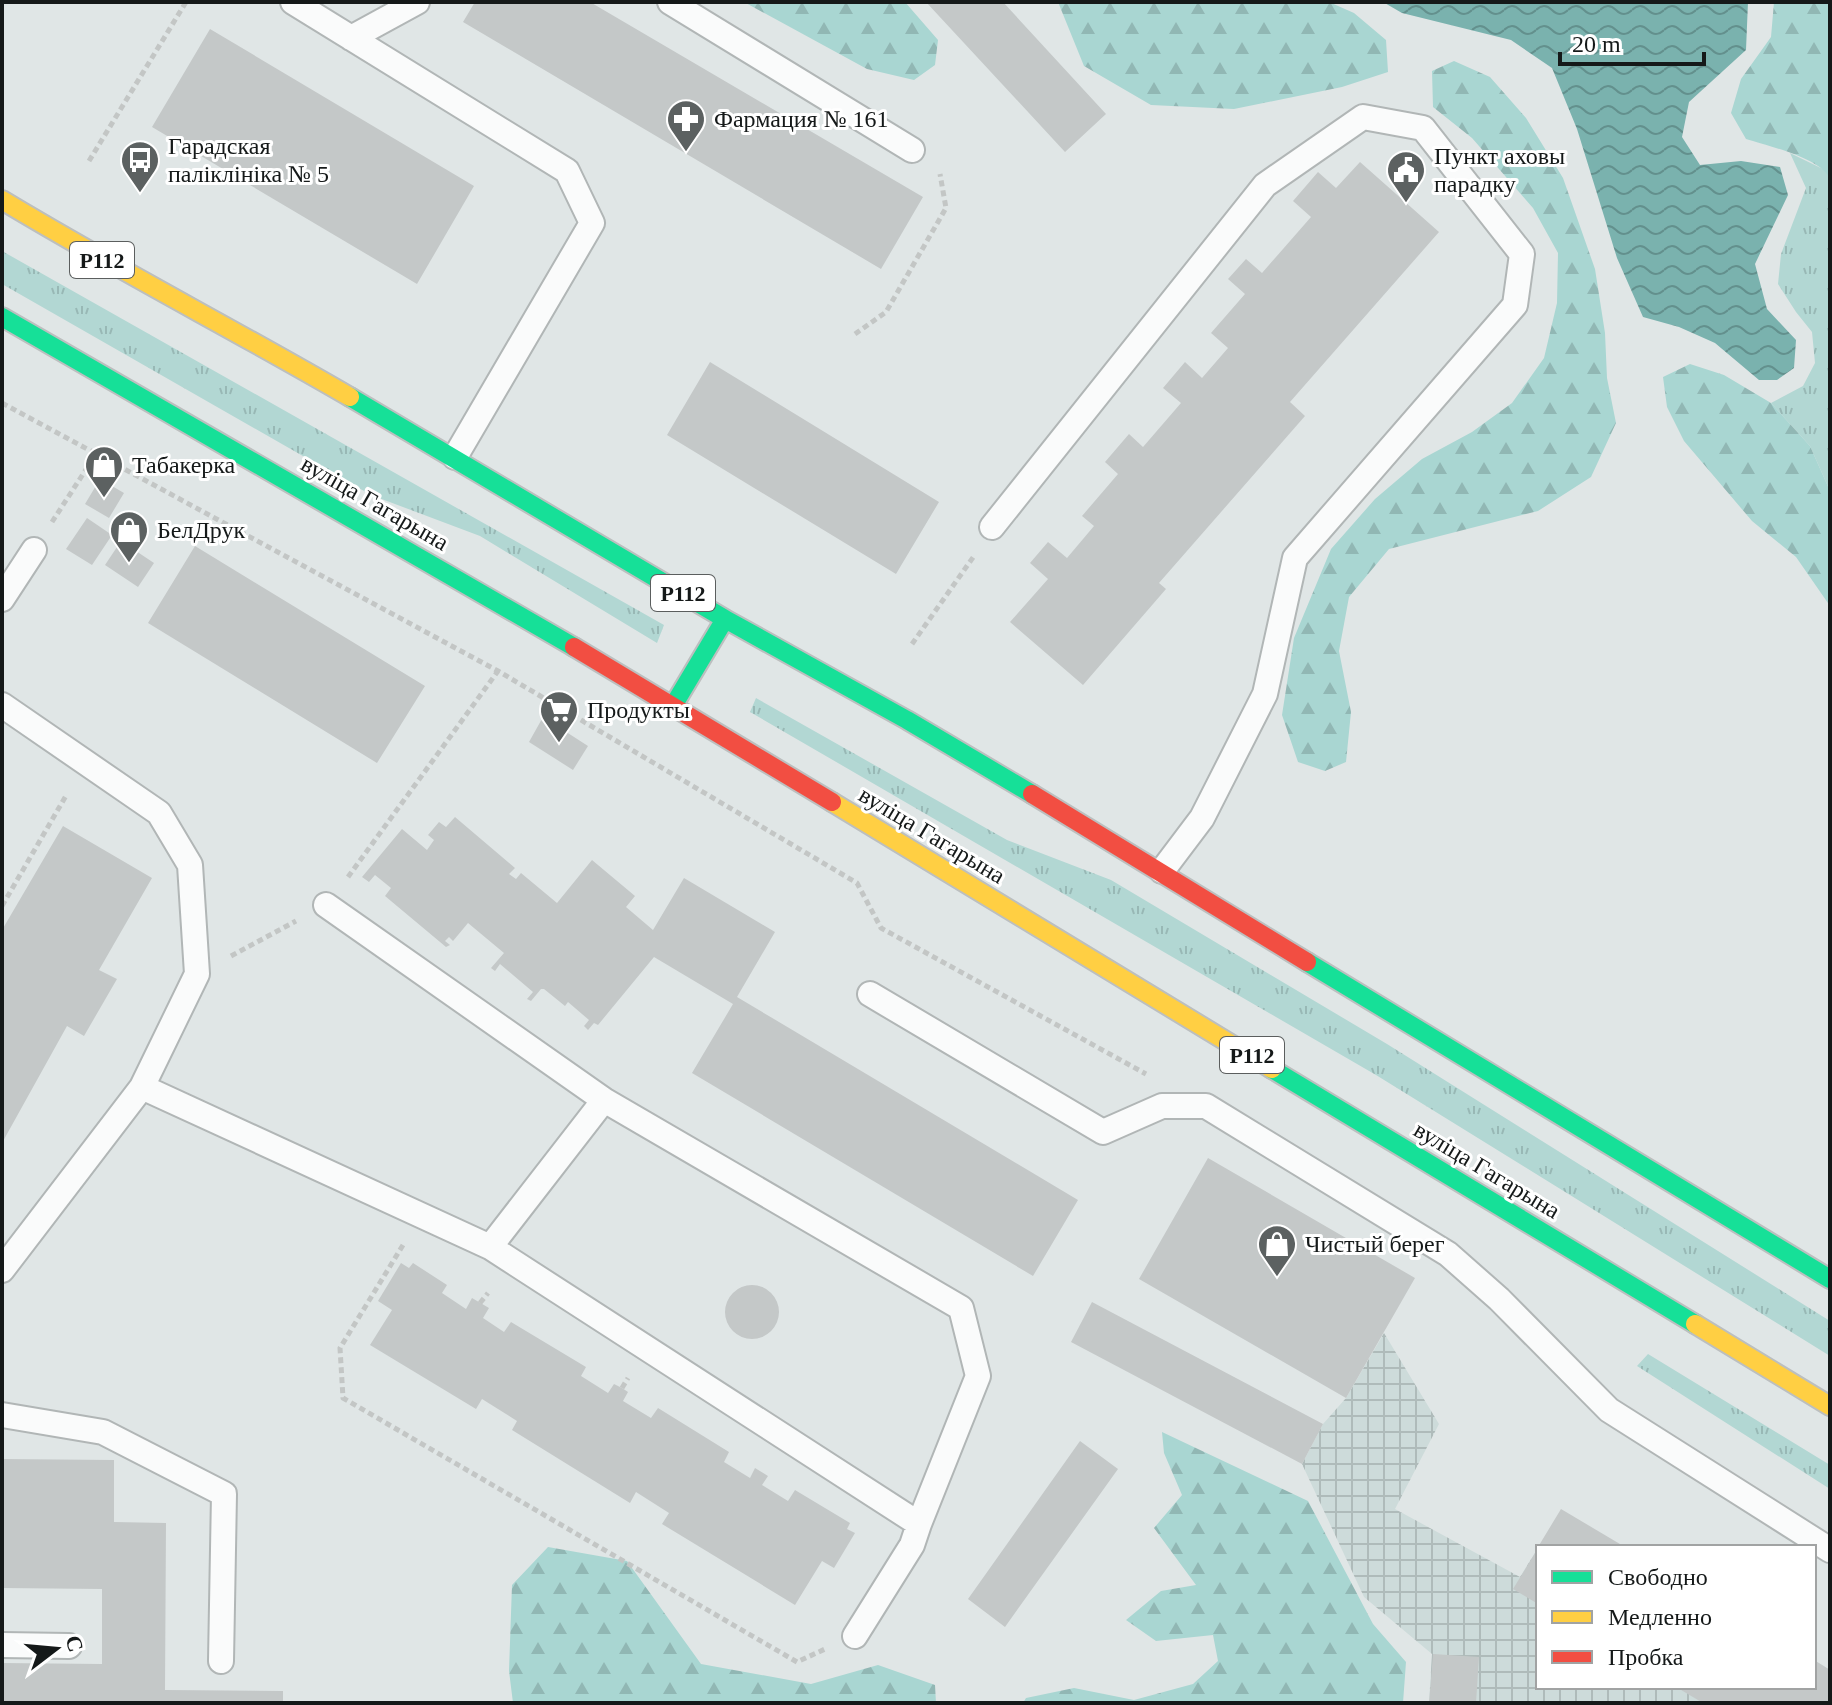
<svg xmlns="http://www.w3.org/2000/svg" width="1832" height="1705" viewBox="0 0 1832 1705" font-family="Georgia,serif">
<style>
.industrial{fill:url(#industrial-grid)}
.grass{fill:url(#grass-tufts)}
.forest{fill:url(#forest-firs)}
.water{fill:url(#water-waves)}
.building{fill:#c4c8c8}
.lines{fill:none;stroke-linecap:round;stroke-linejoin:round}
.lane-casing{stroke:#b1b6b6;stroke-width:28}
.fast-casing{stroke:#bcbfbf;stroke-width:22}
.slow-casing{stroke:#bcbfbf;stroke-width:22}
.jam-casing{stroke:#bcbfbf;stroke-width:22}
.path{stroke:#c3c6c5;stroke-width:5;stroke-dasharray:6 4;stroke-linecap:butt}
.lane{stroke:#fafbfb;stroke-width:24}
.fast{stroke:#16e098;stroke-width:18}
.slow{stroke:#ffcf43;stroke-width:18}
.jam{stroke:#f24e42;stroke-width:18}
.labels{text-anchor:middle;stroke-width:6;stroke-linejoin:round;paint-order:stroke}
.shield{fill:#fff;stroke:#5b5e5e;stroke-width:2}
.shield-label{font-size:22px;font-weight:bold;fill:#151919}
.poi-label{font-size:24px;fill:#151919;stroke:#fff;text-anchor:start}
.street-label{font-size:24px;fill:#151919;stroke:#fff}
</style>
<defs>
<pattern id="industrial-grid" width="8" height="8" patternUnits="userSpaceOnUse" patternTransform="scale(2)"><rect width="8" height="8" fill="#cddbda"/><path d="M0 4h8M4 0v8" fill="none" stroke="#afbbba"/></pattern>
<pattern id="grass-tufts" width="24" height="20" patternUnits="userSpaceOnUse" patternTransform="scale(2)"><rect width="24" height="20" fill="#b2d7d3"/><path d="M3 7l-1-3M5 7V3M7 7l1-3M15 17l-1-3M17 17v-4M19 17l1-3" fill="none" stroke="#98b8b5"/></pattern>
<pattern id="forest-firs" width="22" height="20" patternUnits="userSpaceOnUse" patternTransform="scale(2)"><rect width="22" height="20" fill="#a9d6d2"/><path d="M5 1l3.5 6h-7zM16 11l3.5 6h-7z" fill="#91b7b4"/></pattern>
<pattern id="water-waves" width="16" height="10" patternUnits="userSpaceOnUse" patternTransform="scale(2)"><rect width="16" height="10" fill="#7ab2ae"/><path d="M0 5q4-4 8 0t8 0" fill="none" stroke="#63908d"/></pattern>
</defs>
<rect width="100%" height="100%" fill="#e0e6e6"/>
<path class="industrial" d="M1384 1333 1439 1424 1395 1509 1520 1577 1538 1548V1687H1814V1660L1830 1670V1703H1429L1432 1654 1364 1597 1302 1464 1323 1424 1346 1398Z"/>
<path class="grass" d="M1790 153 1827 171 1830 179V491L1810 446 1771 403 1803 386 1815 363 1812 332 1796 312 1778 284 1781 254 1806 188Z
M2 251 664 625 657 643 480 536 371 495 2 284Z
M756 698 1007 840 1111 880 1387 1044 1830 1321V1356L1376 1075 750 712Z
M1648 1354 1830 1465V1489L1637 1366Z"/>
<path class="forest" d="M744 2H905L938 40 935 65 914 80 867 69Z
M1058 2H1329L1354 13 1386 40 1388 72 1342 87 1234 109 1151 105 1084 66Z
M1774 2H1830V179C1821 158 1768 146 1746 139L1731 113 1741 79 1771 37Z
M1454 61 1490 77 1526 118 1563 178 1595 269 1605 333 1607 378 1616 423 1591 477 1538 511 1389 549 1349 597 1339 651 1351 712 1346 762 1325 771 1298 762 1282 715 1294 638 1331 549 1375 499 1422 459 1472 432 1512 403 1544 358 1557 303 1558 253 1533 208 1472 138 1433 107 1432 71Z
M1690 364 1724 375 1771 403 1810 446 1830 491V606L1796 557 1752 521 1684 441 1667 407 1663 377Z
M1162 1432 1308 1501 1373 1624 1406 1662 1403 1703H1023L1026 1698 1074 1688 1134 1700 1193 1684 1218 1661 1213 1635 1156 1641 1126 1620 1161 1591 1196 1585 1154 1528 1182 1495 1164 1453Z
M548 1547 627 1561 701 1664 811 1684 878 1665 935 1685 936 1703H513L509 1671 512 1585Z"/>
<path class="water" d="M1383 2H1748L1746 50 1689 102 1682 137 1700 165 1741 161 1780 167 1788 195 1755 264 1767 309 1796 340 1794 368 1777 380H1759L1715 343 1679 327 1643 317 1617 258 1577 129 1552 68 1511 40 1402 13Z"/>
<path class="building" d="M475 2H590L923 197 881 269 463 22Z
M926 2H1003L1106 114 1065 152Z
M210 29 474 186 417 284 152 127Z
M1360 162 1439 232 1290 402 1305 416 1159 583 1166 589 1083 685 1010 622 1048 579 1030 563 1048 542 1067 558 1094 526 1082 516 1118 474 1105 462 1129 434 1143 447 1181 403 1163 388 1185 362 1202 378 1228 348 1211 333 1245 294 1228 279 1246 259 1262 273 1311 217 1293 201 1318 172 1336 188Z
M710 362 939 502 896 574 667 435Z
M100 479 124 493 109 518 85 504Z
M87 518 112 535 92 565 66 549Z
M121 541 154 563 138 587 105 565Z
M195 546 425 686 377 763 148 623Z
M543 717 588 746 573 770 529 742Z
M455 817 515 868 509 874 516 879 521 873 557 903 592 860 635 896 626 907 653 930 684 878 775 932 737 997 1078 1200 1033 1276 692 1073 733 1004 654 957 598 1025 594 1023 588 1030 584 1026 589 1020 568 1002 565 1006 544 989H541L531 1001 527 999 533 992 500 964 495 971 491 968 504 953 468 923 453 941 449 937 445 941 450 945 446 947 385 896 391 888 375 875 369 882 362 877 402 829 427 850 434 840 428 835 439 822 446 827Z
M63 826 152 878 99 970 117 979 84 1036 67 1026 2 1143V930Z
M1208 1158 1415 1278 1346 1398 1139 1279Z
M401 1263 409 1268 413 1263 447 1285 442 1293 466 1309 472 1298 489 1308 483 1318 504 1332 511 1322 586 1367 581 1376 608 1393 614 1384 622 1388 628 1392 623 1401 651 1418 658 1408 729 1452 724 1462 750 1478 755 1468 768 1476 762 1485 788 1501 795 1490 850 1523 847 1529 855 1533 834 1568 822 1561 795 1605 662 1524 669 1513 636 1492 630 1503 512 1430 517 1421 482 1399 476 1409 370 1345 392 1310 378 1301Z
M725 1312a27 27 0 1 1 54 0a27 27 0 1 1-54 0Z
M1092 1302 1323 1424 1302 1464 1071 1342Z
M1080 1441 1118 1469 1005 1627 968 1599Z
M2 1459 114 1460V1522L166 1523 165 1690 283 1691V1703H2V1663L102 1664V1589L2 1588Z
M1561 1509 1625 1547H1538Z
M1538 1548V1604L1513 1589Z
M1433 1654 1479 1657 1476 1703H1429Z
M1814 1660 1830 1670V1703H1703L1676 1687H1814Z"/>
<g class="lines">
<defs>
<path id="lane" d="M293 2 567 171 592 223 455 457
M670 2 912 150
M351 38 417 2
M992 527 1265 185 1363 117 1423 128 1522 254 1515 305 1295 558 1265 694 1202 818 1162 871
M2 599 34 550
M2 705 159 813 190 865 197 974 142 1087 2 1270
M326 905 604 1100 961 1308 978 1376 919 1524 490 1247
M870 994 1103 1132 1162 1106H1206L1448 1254 1499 1299 1609 1410 1830 1550
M142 1087 490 1247 604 1100
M2 1415 103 1432 224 1494 221 1661
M855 1636 912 1545 919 1524
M2 1645 69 1646"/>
<path id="fast" d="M2 317 574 647
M350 397 725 619 907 720 1032 794
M673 706 725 619
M1307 962 1830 1279
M1272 1069 1695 1324"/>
<path id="slow" d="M2 200C116 269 235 330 350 397
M832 802 1272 1069
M1695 1324 1830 1406"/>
<path id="jam" d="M574 647 832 802
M1032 794 1307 962"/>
</defs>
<use href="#lane" class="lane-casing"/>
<use href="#fast" class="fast-casing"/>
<use href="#slow" class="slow-casing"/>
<use href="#jam" class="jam-casing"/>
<path class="path" d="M89 161 186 2
M855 334 886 312 946 208 940 174
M2 403 498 671 857 883 881 928 1146 1074
M52 522 96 454
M912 644 974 556
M348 877 498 671
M2 906 67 794
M231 956 296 921
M403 1245 340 1348 343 1398 797 1662 825 1649
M480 1303 488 1293
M622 1388 628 1378"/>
<use href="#lane" class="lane"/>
<use href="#fast" class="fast"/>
<use href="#slow" class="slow"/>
<use href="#jam" class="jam"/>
</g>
<defs>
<symbol id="pharmacy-pin" viewBox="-11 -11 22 30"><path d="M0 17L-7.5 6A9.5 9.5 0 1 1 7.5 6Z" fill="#5c6161" stroke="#fff"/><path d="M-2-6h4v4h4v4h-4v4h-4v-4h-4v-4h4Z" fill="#fff"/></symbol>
<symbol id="bus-pin" viewBox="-11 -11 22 30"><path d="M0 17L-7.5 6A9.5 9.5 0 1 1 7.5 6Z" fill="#5c6161" stroke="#fff"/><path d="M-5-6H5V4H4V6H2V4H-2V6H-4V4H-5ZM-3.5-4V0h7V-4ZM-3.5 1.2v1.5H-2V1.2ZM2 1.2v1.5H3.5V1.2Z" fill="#fff"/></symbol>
<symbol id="civic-pin" viewBox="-11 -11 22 30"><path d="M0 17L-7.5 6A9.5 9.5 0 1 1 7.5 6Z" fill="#5c6161" stroke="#fff"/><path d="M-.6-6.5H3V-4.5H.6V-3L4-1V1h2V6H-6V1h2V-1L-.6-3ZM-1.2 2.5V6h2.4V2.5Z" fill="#fff"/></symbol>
<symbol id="shop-pin" viewBox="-11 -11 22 30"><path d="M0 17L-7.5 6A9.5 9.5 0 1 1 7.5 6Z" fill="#5c6161" stroke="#fff"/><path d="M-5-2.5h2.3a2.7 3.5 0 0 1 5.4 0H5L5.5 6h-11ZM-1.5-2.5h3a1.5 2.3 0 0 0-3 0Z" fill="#fff"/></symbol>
<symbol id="supermarket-pin" viewBox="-11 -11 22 30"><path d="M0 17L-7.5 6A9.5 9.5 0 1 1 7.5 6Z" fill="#5c6161" stroke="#fff"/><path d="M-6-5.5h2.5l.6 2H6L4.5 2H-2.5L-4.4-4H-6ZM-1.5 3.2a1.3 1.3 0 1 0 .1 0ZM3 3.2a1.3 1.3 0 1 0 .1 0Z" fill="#fff"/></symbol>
</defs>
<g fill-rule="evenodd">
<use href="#pharmacy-pin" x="664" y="97" width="44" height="60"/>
<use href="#bus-pin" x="118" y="138" width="44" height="60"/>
<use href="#civic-pin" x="1384" y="148" width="44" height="60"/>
<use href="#shop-pin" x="82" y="443" width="44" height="60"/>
<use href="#shop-pin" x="107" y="508" width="44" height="60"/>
<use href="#supermarket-pin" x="537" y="688" width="44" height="60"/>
<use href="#shop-pin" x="1255" y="1222" width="44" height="60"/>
</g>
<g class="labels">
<g class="shield">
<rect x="70" y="242" width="64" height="36" rx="6"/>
<rect x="651" y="575" width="64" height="36" rx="6"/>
<rect x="1220" y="1037" width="64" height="36" rx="6"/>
</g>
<g class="shield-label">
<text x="102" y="268">Р112</text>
<text x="683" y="601">Р112</text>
<text x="1252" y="1063">Р112</text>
</g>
<g class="poi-label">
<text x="714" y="127">Фармация № 161</text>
<text x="168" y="154">Гарадская<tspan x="168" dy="28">паліклініка № 5</tspan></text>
<text x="1434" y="164">Пункт аховы<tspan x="1434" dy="28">парадку</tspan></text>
<text x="132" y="473">Табакерка</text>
<text x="157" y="538">БелДрук</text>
<text x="587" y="718">Продукты</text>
<text x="1305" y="1252">Чистый берег</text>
</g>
<g class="street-label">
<text transform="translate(375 503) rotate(30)" y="8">вуліца Гагарына</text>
<text transform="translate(932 835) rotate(31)" y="8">вуліца Гагарына</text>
<text transform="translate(1487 1170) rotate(31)" y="8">вуліца Гагарына</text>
</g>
</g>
<rect width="1832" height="1705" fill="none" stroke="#151919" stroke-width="8"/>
<rect x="1536" y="1545" width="280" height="144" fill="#ffffff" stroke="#a1a3a3" stroke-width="2"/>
<rect x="1552" y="1571" width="40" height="12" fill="#16e098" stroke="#a1a3a3" stroke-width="2"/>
<text x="1608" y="1585" font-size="24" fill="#151919">Свободно</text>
<rect x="1552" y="1611" width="40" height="12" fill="#ffcf43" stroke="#a1a3a3" stroke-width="2"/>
<text x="1608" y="1625" font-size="24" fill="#151919">Медленно</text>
<rect x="1552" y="1651" width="40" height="12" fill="#f24e42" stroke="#a1a3a3" stroke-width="2"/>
<text x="1608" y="1665" font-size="24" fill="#151919">Пробка</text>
<g transform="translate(56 1649) rotate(74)" stroke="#ffffff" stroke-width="6" paint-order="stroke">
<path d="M0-6L14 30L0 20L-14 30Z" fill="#151919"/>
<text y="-12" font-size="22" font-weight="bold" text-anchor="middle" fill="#151919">С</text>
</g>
<path d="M1560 52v12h144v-12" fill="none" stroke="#151919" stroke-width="4"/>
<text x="1572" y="52" font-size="24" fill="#151919" stroke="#ffffff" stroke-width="6" paint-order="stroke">20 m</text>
</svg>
